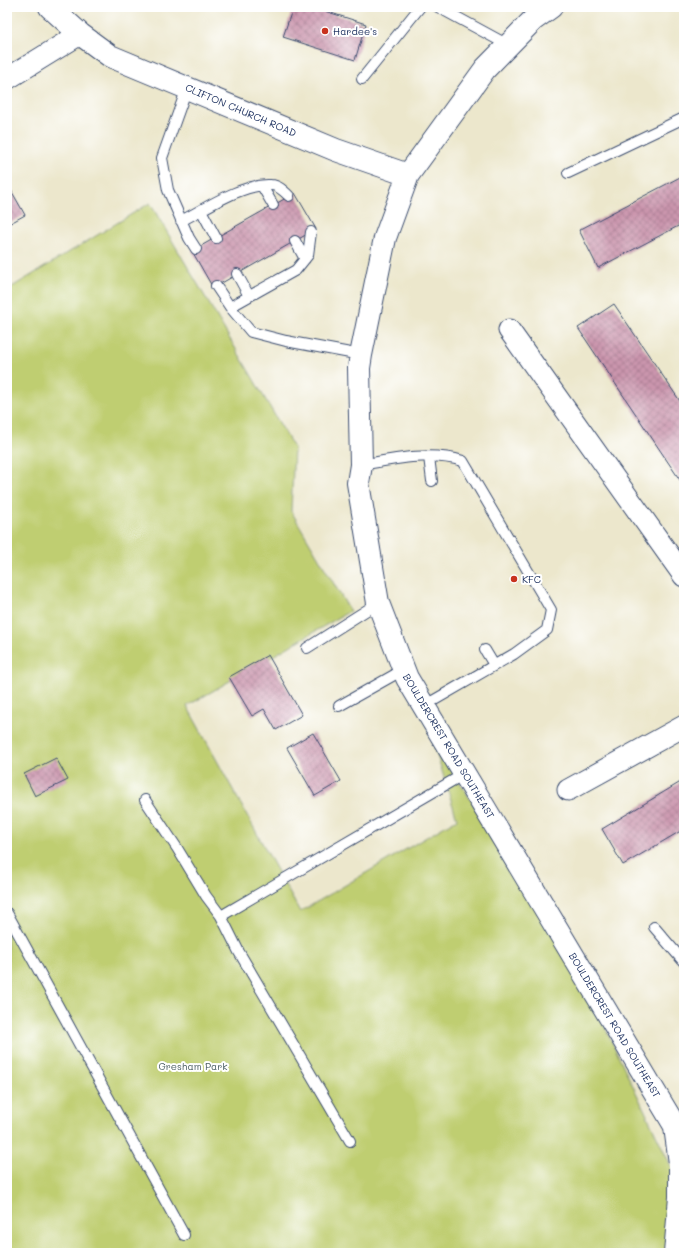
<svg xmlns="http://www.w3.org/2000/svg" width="691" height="1260" viewBox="0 0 691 1260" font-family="Mali,sans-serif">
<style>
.green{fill:#bfce71;stroke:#6d7e68}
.building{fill:url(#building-cross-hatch)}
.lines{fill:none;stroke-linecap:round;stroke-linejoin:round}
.lane-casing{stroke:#3a4b6e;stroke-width:12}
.street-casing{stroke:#3a4b6e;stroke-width:23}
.secondary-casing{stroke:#3a4b6e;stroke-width:24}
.lane{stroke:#fff;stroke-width:10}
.street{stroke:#fff;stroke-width:21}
.secondary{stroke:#fff;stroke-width:22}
.poi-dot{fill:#c8321e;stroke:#fff;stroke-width:1.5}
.labels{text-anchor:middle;stroke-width:4;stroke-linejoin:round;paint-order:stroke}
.poi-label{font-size:10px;fill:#1b2f5e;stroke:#fff;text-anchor:start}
.street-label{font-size:10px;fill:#1b2f5e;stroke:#fff}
.park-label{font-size:10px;fill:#4c5f64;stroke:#fff}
</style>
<defs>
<pattern id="building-cross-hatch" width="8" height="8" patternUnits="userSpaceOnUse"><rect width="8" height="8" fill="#cb95ad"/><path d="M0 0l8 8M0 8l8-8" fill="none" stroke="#a47a90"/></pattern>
</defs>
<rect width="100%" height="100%" fill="#fff"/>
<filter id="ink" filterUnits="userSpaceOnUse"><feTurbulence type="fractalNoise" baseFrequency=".025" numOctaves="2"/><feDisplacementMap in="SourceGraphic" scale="8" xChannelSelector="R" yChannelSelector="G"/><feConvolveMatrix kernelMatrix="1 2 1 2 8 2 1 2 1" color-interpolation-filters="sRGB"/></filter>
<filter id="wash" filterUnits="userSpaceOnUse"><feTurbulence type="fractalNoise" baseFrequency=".012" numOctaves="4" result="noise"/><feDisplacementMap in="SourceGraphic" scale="16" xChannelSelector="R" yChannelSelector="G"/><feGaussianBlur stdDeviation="0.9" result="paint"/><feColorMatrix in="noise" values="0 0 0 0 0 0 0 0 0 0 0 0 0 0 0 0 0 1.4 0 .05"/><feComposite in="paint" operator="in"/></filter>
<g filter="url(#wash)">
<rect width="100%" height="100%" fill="#ece7cc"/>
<path class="green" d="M150 203 294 448 291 511 350 611 187 706 300 912 457 819 431 736 582 979 684 1193V1253H7V290Z"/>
<g id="blocks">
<path class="building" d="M293 7H312L366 24 355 60 283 37Z
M684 175V223L598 268 579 230Z
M7 183 25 215 7 225Z
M295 193 316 229 213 288 192 251Z
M614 304 684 407V486L578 328Z
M268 655 302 715 276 730 264 709 252 716 229 677Z
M313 733 341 781 315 796 287 748Z
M56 758 68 780 35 796 24 774Z
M684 780V829L623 865 602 829Z"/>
</g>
</g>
<g filter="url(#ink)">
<use href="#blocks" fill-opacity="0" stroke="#3a4b6e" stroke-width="1"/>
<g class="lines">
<defs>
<path id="lane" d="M438 7 508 45
M362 79 420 7
M187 88 162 158 168 190 189 238 196 249
M568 173 684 118
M262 186 273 205
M201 210 216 238
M181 221C206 208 243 183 271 185 278 185 284 191 289 196
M295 241 305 259
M237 274 249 296
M216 286 230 307 251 332 286 341 361 355
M230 307 296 270 308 255 311 232
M429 457 432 481
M361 465C394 459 430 451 463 461L551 610 547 630 514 654 424 706
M307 648 378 603
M485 650 494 665
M339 706 403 670
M145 800 177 848 206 896 221 916 464 774
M7 913 184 1235
M221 916 239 952 350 1141
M654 927 684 962"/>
<path id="street" d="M7 79 80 34
M509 330 684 576
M568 790 684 726"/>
<path id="secondary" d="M50 7 80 34 110 56 336 150 408 175
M551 7 533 20 485 69 408 175 385 238 361 355 359 368 361 465 358 483 378 603 407 678 684 1141
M675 1253 680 1197V1163L675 1127"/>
</defs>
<use href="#lane" class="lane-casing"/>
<use href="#street" class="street-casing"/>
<use href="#secondary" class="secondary-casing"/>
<use href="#lane" class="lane"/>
<use href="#street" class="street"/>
<use href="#secondary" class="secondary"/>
</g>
</g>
<g class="poi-dot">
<circle cx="325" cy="31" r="4"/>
<circle cx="514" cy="579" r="4"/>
</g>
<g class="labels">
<g class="poi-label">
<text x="333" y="35">Hardee's</text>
<text x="522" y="583">KFC</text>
</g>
<g class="street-label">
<text transform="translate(241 110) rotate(23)" y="4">CLIFTON CHURCH ROAD</text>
<text transform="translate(449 746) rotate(59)" y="4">BOULDERCREST ROAD SOUTHEAST</text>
<text transform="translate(615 1025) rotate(59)" y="4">BOULDERCREST ROAD SOUTHEAST</text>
</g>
<g class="park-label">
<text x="193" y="1070">Gresham Park</text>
</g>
</g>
<rect width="691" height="1260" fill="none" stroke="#fff" stroke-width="24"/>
</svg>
